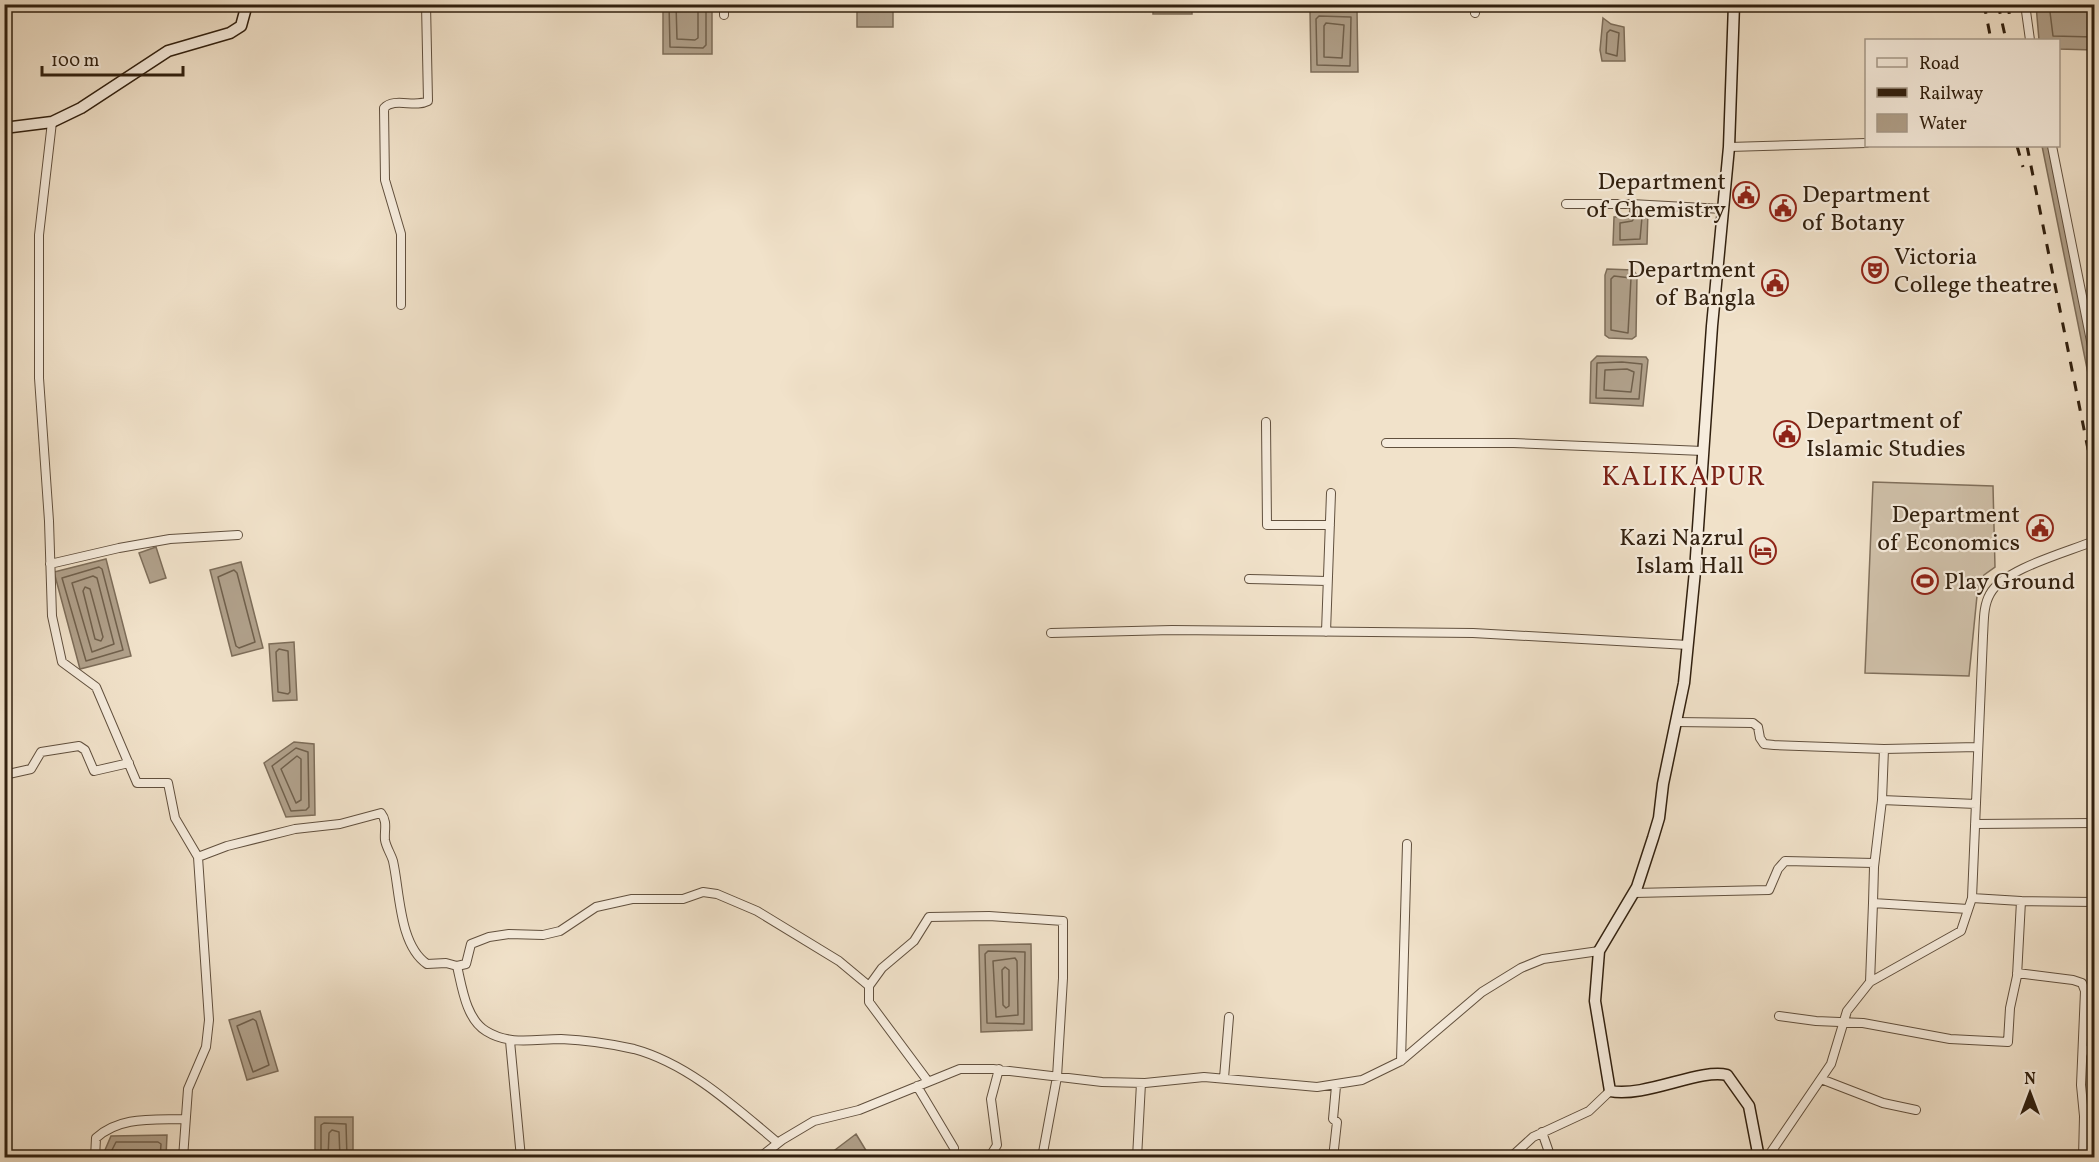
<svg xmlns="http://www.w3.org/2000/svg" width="2099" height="1162" viewBox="0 0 2099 1162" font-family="Vollkorn,serif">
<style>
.grass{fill:#d0c1aa;stroke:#80705c;stroke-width:1.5}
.water{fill:#b0a08a;stroke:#7d6d59;stroke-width:1.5}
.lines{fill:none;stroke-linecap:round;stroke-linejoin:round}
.shore{stroke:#70604c;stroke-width:1.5}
.street-casing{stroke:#61503e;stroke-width:10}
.secondary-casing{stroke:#31200f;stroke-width:13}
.street{stroke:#f6ecdd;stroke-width:8}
.secondary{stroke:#f6ecdd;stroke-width:10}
.rail{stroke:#31200f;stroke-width:3;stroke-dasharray:10 10;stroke-linecap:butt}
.labels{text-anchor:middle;stroke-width:4.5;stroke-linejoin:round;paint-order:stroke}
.poi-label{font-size:24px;fill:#31200f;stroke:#f6ecdd;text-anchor:end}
.quarter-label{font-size:27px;letter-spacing:1.5px;fill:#7a1f14;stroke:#f6ecdd}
</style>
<rect width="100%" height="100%" fill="#f1e2ca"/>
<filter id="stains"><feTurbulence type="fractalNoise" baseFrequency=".00333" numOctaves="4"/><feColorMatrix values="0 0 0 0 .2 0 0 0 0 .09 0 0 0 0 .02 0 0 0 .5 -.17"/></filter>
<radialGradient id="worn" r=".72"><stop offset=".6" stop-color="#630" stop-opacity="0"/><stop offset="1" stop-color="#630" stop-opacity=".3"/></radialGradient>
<path class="grass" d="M1873 482 1993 486 1995 567 1984 575 1978 586 1969 676 1865 673Z"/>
<path class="water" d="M663 5H712V54H663Z
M857 5H893V27H857Z
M1153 5H1192V14H1153Z
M2036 5H2094V50L2059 49 2058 40H2039Z
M1310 10H1357L1358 72H1311Z
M1603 18 1611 24 1624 27 1625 61H1602L1600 50Z
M2042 146H2048L2094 372V403Z
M1633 208 1648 210 1647 244 1613 245 1614 217 1629 216 1630 209Z
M1607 269 1633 270 1637 275 1636 336 1632 339 1609 338 1605 335V275Z
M1597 356 1646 357 1648 360 1643 406 1590 403 1591 362Z
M156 547 166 578 150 583 139 553Z
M106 559 131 656 80 669 54 572Z
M241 562 263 648 232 656 210 570Z
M294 642 297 700 273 701 269 644Z
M294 742 314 744 315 815 286 817 264 763Z
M1031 944 1032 1030 981 1032 979 945Z
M260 1011 278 1071 247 1080 229 1020Z
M315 1117H353V1157H315Z
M856 1134 870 1157H828L827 1156Z
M167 1135 166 1157H102L111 1136Z"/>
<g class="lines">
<path class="shore" d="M669 4 670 47 703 48 706 45V4
M676 4 677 39 695 40 698 38V4
M2049 4 2053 36 2094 37
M1319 16 1351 17 1350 66 1317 65 1316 19Z
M1326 23 1344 25 1342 58 1324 57V26Z
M1610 30 1619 33 1617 56 1606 53 1607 33Z
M1637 215 1642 217 1640 239 1620 240V223L1632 221Z
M1614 276 1631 278 1628 333 1611 330V279Z
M1622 362 1642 364 1639 399 1596 398 1597 363Z
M1627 369 1634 372 1631 392 1604 390 1605 370Z
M99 567 102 569 123 650 86 661 62 578Z
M234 570 237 573 255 642 239 648 236 646 218 577Z
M93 576 97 578 114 644 92 652 72 583Z
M85 587 90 589 103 637 101 641 95 639 83 591Z
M279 649 288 651 290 692 288 694 278 692 276 652Z
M296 748 308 752 309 807 306 810 291 811 272 766Z
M297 756 301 759V800L296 803 281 769Z
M988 951 1025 952 1024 1024 987 1023 985 954Z
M1015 958 1017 961 1018 1015 996 1017 993 961Z
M1005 967 1009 970V1006L1006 1008 1003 1005 1002 970Z
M253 1019 256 1021 269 1065 253 1072 237 1026Z
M108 1158 116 1142H158L161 1144 160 1158
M321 1158V1125L324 1123 346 1124 347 1158
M328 1158 329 1133 332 1130 339 1132 340 1158"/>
<defs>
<path id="street" d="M2025 4 2030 40
M1354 5V4
M1475 13 1476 4
M724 15V4
M52 122 39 235V378L49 521 52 616 62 662 96 687 137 783H168L175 818 198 857 209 1020 206 1047 188 1089 183 1158
M2052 146 2094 356
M1729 147 1866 143
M1566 204H1631L1723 209
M401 305V234L385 180 384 108C394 97 415 108 428 101L426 4
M1266 422 1267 525H1330
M1386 443H1514L1703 451
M50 564 119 548 170 539 238 535
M1249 579 1327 581
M1326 632 1331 493
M1051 633 1172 630 1473 633 1688 645
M1676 722 1753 723 1758 727 1760 738 1764 744 1774 745 1884 749 1978 747
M1884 749 1882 800 1976 804
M4 775 31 769 41 752 79 746 85 750 94 771 129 763
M1882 800 1874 867 1873 903 1968 909
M1975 824 2094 823
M198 857 227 846 295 829 340 824 381 813C388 822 384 830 385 840 386 847 391 854 393 861 400 892 399 945 427 964L446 963 457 966C462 987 466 1019 486 1031 510 1046 535 1039 561 1039 584 1040 612 1044 634 1049 689 1064 735 1107 778 1143
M1634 893 1769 890 1778 869 1785 861 1874 863
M2021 901 2094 902
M457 966 466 964 471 944 489 937 509 934 543 935 560 931 596 907 632 899H683L703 892 717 894 757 911 839 961 869 986V1002L927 1080
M2017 973 2073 980 2082 983 2085 991 2081 1085 2084 1116 2083 1158
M1870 982 1873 903
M869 986 882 968 914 941 929 917 989 916 1063 921V978L1057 1077 1042 1158
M1779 1016 1816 1021 1863 1023 1950 1039 2008 1042 2010 1008 2017 976 2021 901 1972 898
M510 1041 521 1158
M2083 1051 2094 1050
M1401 1061 1407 844
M1224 1078 1229 1017
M1821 1079 1883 1103 1916 1110
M917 1086 954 1148
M2084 1116H2094
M1542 1132 1551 1158
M1771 1152 1794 1158
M95 1158 96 1138C120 1116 153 1120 184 1119
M759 1158 782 1140 814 1121 859 1110 960 1069H993L1102 1082 1145 1083 1204 1077 1317 1087 1362 1080 1401 1061 1482 992 1521 968 1543 959 1599 951
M989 1158 997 1145 991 1099 999 1069
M1137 1158 1141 1083
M1333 1158 1337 1122 1333 1119 1336 1086
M1510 1158 1533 1137 1589 1111 1610 1091
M1767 1158 1831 1064 1847 1011 1870 982 1961 931 1972 898 1983 636C1984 622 1983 606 1990 594 2003 569 2068 552 2094 541"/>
<path id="secondary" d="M1734 4 1729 147 1712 326 1695 571 1684 683 1663 784 1659 818 1653 838 1637 887 1599 951 1595 1001 1610 1091C1645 1098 1700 1068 1727 1075L1749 1106 1759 1158
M4 128 52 122 81 108 168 51 230 33 241 26 247 4"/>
</defs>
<use href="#street" class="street-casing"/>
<use href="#secondary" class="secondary-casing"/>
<use href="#street" class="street"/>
<use href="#secondary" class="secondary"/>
<path class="rail" d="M1984 4 1991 40
M1998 4 2006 40
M2008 4 2010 20
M2017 146 2023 167
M2027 146 2094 479"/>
</g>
<defs>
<symbol id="civic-ring" viewBox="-11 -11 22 22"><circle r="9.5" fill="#f6ecdd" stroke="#8f2418" stroke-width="1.5"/><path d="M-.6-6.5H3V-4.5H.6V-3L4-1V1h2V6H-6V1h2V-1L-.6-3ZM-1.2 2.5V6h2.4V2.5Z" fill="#8f2418"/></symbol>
<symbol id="theatre-ring" viewBox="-11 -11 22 22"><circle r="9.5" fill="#f6ecdd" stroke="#8f2418" stroke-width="1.5"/><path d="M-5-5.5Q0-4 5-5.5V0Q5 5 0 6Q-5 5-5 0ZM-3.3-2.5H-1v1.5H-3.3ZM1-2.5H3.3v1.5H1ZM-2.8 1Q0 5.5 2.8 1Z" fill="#8f2418"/></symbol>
<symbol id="hotel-ring" viewBox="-11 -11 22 22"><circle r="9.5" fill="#f6ecdd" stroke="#8f2418" stroke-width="1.5"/><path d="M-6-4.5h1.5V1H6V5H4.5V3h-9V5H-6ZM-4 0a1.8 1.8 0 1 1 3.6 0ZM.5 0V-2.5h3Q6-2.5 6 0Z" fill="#8f2418"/></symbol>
<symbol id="stadium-ring" viewBox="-11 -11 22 22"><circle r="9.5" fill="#f6ecdd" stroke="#8f2418" stroke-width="1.5"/><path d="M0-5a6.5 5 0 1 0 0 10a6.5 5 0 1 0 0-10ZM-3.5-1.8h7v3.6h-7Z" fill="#8f2418"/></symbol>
</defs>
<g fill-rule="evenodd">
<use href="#civic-ring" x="1731" y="180" width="30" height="30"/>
<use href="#civic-ring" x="1768" y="193" width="30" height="30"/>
<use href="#theatre-ring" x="1860" y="255" width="30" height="30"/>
<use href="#civic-ring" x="1760" y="268" width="30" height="30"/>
<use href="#civic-ring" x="1772" y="419" width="30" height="30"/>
<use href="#civic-ring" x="2025" y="513" width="30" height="30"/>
<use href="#hotel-ring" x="1748" y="536" width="30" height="30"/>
<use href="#stadium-ring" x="1910" y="566" width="30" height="30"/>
</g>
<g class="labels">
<g class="poi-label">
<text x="1726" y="189">Department<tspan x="1726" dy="28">of Chemistry</tspan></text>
<text x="1802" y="202" text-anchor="start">Department<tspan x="1802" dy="28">of Botany</tspan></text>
<text x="1894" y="264" text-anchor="start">Victoria<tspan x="1894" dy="28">College theatre</tspan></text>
<text x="1756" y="277">Department<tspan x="1756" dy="28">of Bangla</tspan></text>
<text x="1806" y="428" text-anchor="start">Department of<tspan x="1806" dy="28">Islamic Studies</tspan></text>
<text x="2020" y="522">Department<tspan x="2020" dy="28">of Economics</tspan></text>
<text x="1744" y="545">Kazi Nazrul<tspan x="1744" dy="28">Islam Hall</tspan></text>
<text x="1944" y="589" text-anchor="start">Play Ground</text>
</g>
<g class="quarter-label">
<text x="1684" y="485">KALIKAPUR</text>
</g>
</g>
<rect width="2099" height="1162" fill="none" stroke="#f1e2ca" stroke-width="24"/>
<rect x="6" y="6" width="2087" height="1150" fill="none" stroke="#31200f" stroke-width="3"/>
<rect x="12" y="12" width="2075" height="1138" fill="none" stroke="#31200f" stroke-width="1.5"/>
<rect x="1865" y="39" width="195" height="108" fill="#f6ecdd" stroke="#a79a8b" stroke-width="1.5"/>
<rect x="1877" y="58" width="30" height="9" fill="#f6ecdd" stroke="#a79a8b" stroke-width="1.5"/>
<text x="1919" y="69" font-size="18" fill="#31200f">Road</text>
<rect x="1877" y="88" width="30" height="9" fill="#31200f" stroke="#a79a8b" stroke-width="1.5"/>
<text x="1919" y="99" font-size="18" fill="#31200f">Railway</text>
<rect x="1877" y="114" width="30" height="18" fill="#b0a08a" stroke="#a79a8b" stroke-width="1.5"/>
<text x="1919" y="129" font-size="18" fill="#31200f">Water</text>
<g transform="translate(2030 1093)" stroke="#f6ecdd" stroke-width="4.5" paint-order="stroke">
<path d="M0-4.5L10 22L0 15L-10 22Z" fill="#31200f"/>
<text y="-9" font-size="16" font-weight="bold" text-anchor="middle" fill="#31200f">N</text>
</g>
<path d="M42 66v9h141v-9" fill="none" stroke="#31200f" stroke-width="3"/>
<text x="51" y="66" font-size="18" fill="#31200f" stroke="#f6ecdd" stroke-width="4.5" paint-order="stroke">100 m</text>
<rect width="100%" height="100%" filter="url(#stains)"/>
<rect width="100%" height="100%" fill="url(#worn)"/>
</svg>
